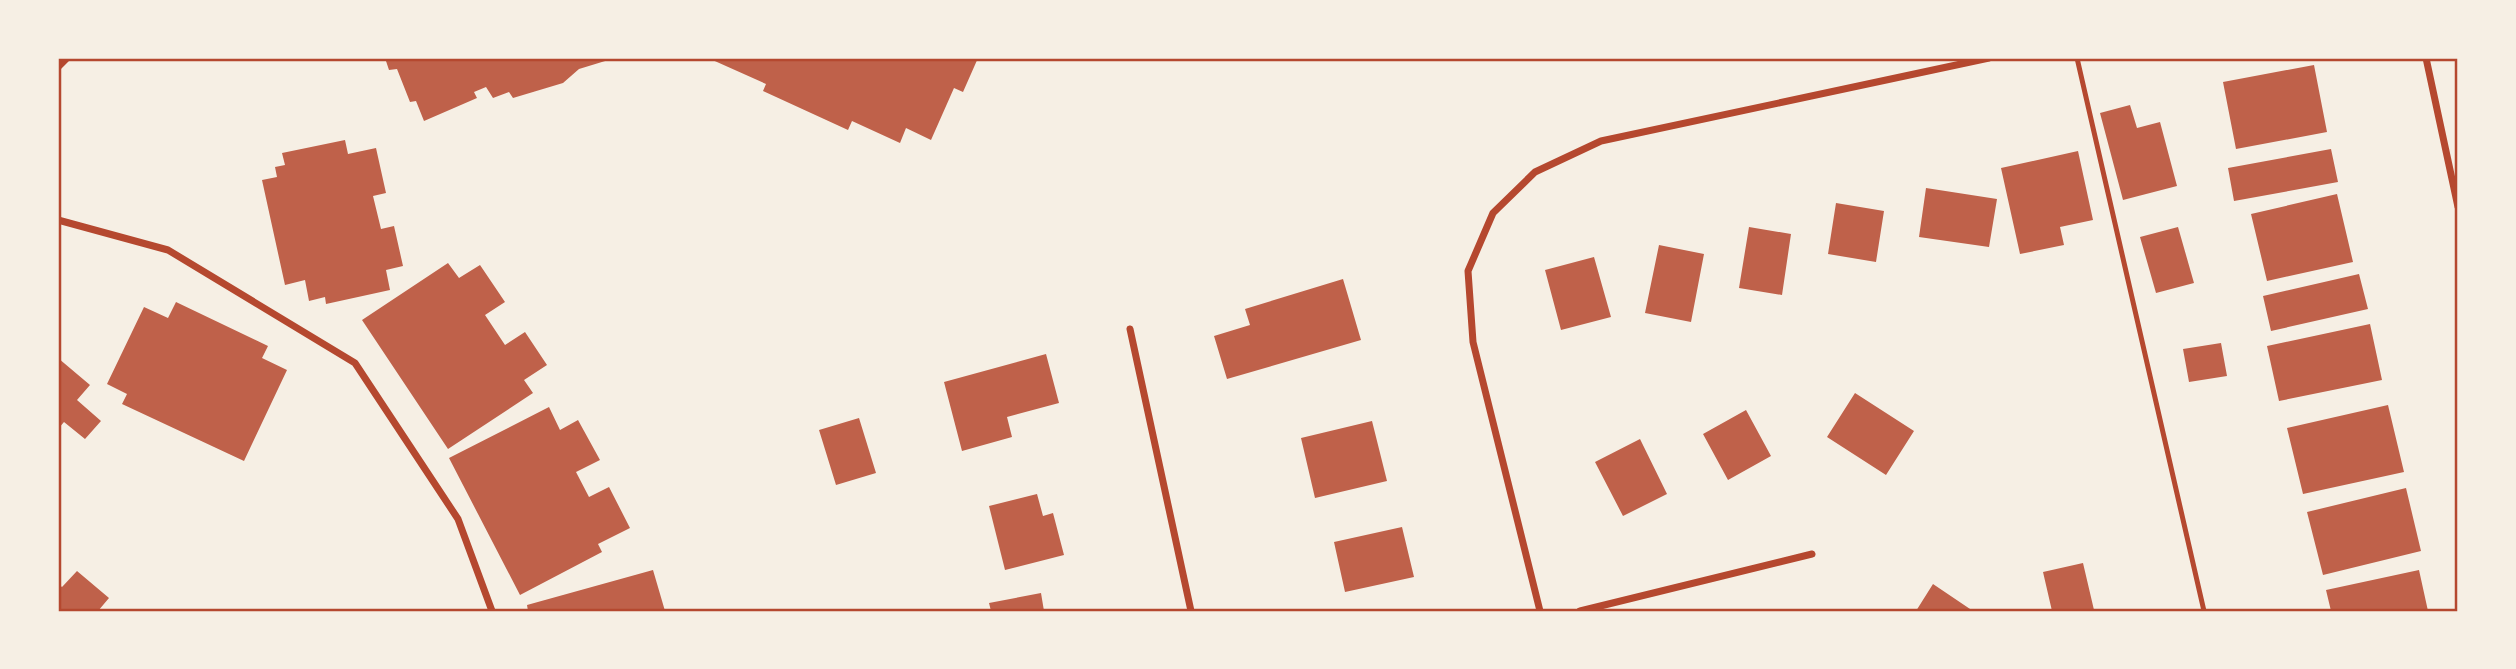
<svg xmlns="http://www.w3.org/2000/svg" width="2516" height="669" viewBox="0 0 2516 669" font-family="'Exo 2',sans-serif">
<style>
.building{fill:#bf614a}
.lines{fill:none;stroke-linecap:round;stroke-linejoin:round}
.service{stroke:#b5482f;stroke-width:5}
.minor{stroke:#b5482f;stroke-width:7}
.neatline{fill:none;stroke:#b5482f;stroke-width:2.5}
</style>
<rect width="100%" height="100%" fill="#f6efe4"/>
<path class="building" d="M385 58H615L579 69 563 83 513 98 509 92 493 98 486 87 474 92 477 98 424 121 416 101 410 102 397 69 389 70Z
M708 58H978L963 92 954 88 931 140 906 128 900 143 852 121 848 130 763 91 766 84Z
M2314 65 2327 132 2236 149 2223 82Z
M2130 105 2137 128 2160 122 2177 186 2123 200 2100 113Z
M345 140 348 154 376 148 386 193 373 196 381 229 394 226 403 266 386 270 390 290 326 304 325 297 309 301 305 280 285 285 262 180 277 177 275 167 285 165 282 153Z
M2331 149 2338 182 2234 201 2228 168Z
M2078 151 2093 220 2060 227 2064 245 2020 254 2001 168Z
M1926 188 1997 199 1989 247 1919 237Z
M2337 194 2353 262 2267 281 2251 214Z
M1836 203 1884 211 1876 262 1828 254Z
M1749 227 1791 234 1782 295 1739 288Z
M2178 227 2194 283 2156 293 2140 237Z
M1659 245 1704 254 1691 322 1645 313Z
M1594 257 1611 317 1561 330 1545 270Z
M448 263 459 278 480 265 505 302 485 315 505 345 525 332 547 365 524 380 533 393 448 449 362 320Z
M2359 274 2368 309 2271 331 2263 296Z
M1343 279 1361 340 1227 379 1214 336 1250 325 1245 309Z
M176 302 268 346 262 358 287 370 244 461 122 404 127 394 107 384 144 307 168 318Z
M2370 324 2382 380 2279 401 2267 346Z
M2221 343 2227 376 2189 382 2183 349Z
M1046 354 1059 403 1007 417 1012 437 962 451 944 382Z
M58 358 90 385 77 400 101 421 85 439 64 422 58 429Z
M1855 393 1914 431 1886 475 1827 437Z
M2388 405 2404 472 2303 494 2287 428Z
M549 407 560 430 578 420 600 460 576 472 589 497 609 487 630 528 598 544 602 552 520 595 449 458Z
M1746 410 1771 456 1728 480 1703 434Z
M859 418 876 473 836 485 819 430Z
M1372 421 1387 481 1315 498 1301 438Z
M1640 439 1667 494 1623 516 1595 462Z
M2406 488 2421 551 2323 575 2307 512Z
M1037 494 1043 516 1053 513 1064 555 1005 570 989 506Z
M1402 527 1414 577 1345 592 1334 542Z
M2083 563 2094 610 2052 611 2043 572Z
M653 570 665 611H528L527 605Z
M2419 570 2428 611H2331L2326 590Z
M77 571 109 598 98 611H58V584L62 587Z
M1933 584 1973 611H1916Z
M1041 593 1044 611H991L989 603Z"/>
<g class="lines">
<path class="service" d="M2077 58 2204 611"/>
<path class="minor" d="M2426 58 2458 207
M58 67 67 58
M58 220 168 250 355 363 458 519 492 611
M1130 329 1191 611
M1540 611 1473 342 1468 271 1493 213 1535 172 1601 141 1989 58
M1580 611 1812 554"/>
</g>
<rect width="2516" height="669" fill="none" stroke="#f6efe4" stroke-width="119"/>
<rect x="60" y="60" width="2396" height="550" class="neatline"/>
</svg>
